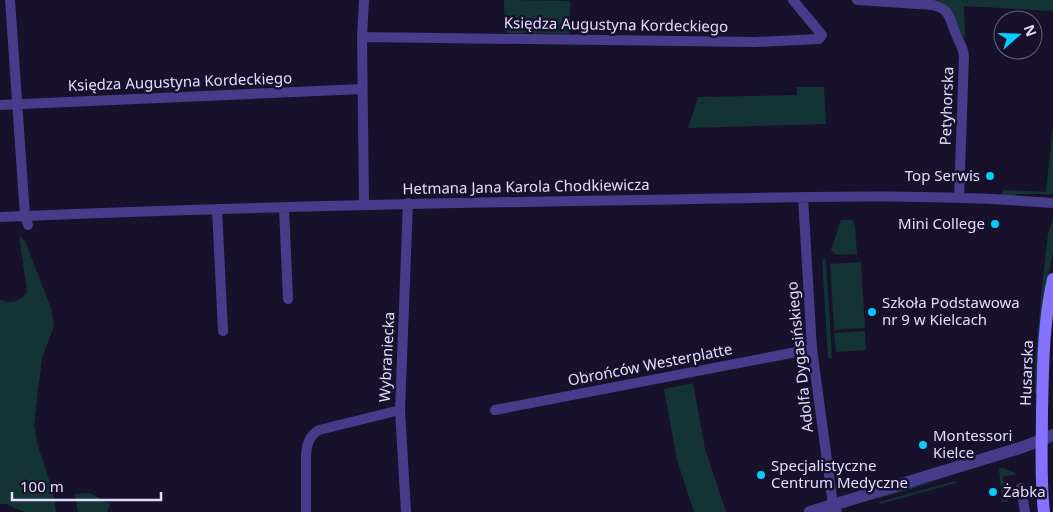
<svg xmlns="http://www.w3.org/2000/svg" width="1053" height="512" viewBox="0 0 1053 512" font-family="'Noto Sans',sans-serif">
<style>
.green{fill:#143335}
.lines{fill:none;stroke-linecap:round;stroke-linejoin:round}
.minor{stroke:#473c8a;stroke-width:10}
.tertiary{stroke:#473c8a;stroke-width:12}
.secondary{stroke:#8472ff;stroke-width:12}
.poi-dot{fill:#07cdff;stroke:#18112b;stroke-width:2}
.labels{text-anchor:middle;stroke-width:5;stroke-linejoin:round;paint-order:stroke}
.street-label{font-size:15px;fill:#e3dbff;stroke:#18112b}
.poi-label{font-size:15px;fill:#e3dbff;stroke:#18112b;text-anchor:start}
</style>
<rect width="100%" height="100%" fill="#18112b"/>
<path class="green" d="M504 0 570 1 569 34 505 33Z
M929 0H1053V11L964 6 965 38 959 35C954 14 952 4 929 0Z
M797 87H824L826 124 688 128 698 97 797 95Z
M1053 126V194H1016L1015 197 1000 196 1004 190 1046 192Z
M1053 219V252L1045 290 1037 394H1035V363L1042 287 1048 234Z
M841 220H852L855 226 857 254 836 255 831 250Z
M19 236 25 241 51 308 54 326 42 358 34 425 38 446 53 491 56 512H24L6 504H0V299C9 305 22 302 27 291Z
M826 259 832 358H828L822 260Z
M861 262 865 328 834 330 830 264Z
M865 331 866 350 836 352 834 333Z
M693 383 705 449 726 512H694L677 460 664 389Z
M999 468H1004L1017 474 1003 477 1008 502H1002Z
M941 480 877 499V498L878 496 901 489Z
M955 481 956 483 880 504 879 502Z
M90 493 110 504 107 512H78L75 494Z"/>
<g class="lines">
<path class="minor" d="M10 0 25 216 28 225
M857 0 933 5C951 10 949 18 955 32 958 41 963 46 964 56L959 198
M362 37 755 42 819 39 822 35 793 0
M0 105 362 89
M803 197 812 349 833 505 837 512
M364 204 362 37 364 0
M284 208 288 299
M217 209 223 331
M0 217C213 208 427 203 640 200 778 198 916 192 1053 203
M495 410 812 349
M1021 488 1025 512
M306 512V455C307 444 309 436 319 430L400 410
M406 512 400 410 408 203"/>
<path class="tertiary" d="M810 512 1023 447 1053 435"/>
<path class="secondary" d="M1044 512C1040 479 1042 446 1042 412 1043 368 1043 323 1053 279"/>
</g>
<g class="poi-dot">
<circle cx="990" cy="176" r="5"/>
<circle cx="995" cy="224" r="5"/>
<circle cx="872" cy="312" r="5"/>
<circle cx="923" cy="445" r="5"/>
<circle cx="761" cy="475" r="5"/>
<circle cx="993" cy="492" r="5"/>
</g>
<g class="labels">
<g class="street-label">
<text transform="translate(616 25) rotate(1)" y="5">Księdza Augustyna Kordeckiego</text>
<text transform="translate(180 82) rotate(-2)" y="5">Księdza Augustyna Kordeckiego</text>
<text transform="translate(947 106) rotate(-88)" y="5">Petyhorska</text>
<text transform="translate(526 187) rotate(-1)" y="5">Hetmana Jana Karola Chodkiewicza</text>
<text transform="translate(387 357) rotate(-87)" y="5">Wybraniecka</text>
<text transform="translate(800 357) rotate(-96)" y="5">Adolfa Dygasińskiego</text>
<text transform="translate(650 365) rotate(-11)" y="5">Obrońców Westerplatte</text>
<text transform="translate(1027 373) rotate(-88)" y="5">Husarska</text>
</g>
<g class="poi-label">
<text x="980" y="181" text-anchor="end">Top Serwis</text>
<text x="985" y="229" text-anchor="end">Mini College</text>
<text x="882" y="308">Szkoła Podstawowa<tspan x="882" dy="17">nr 9 w Kielcach</tspan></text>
<text x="933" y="441">Montessori<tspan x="933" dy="17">Kielce</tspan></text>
<text x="771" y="471">Specjalistyczne<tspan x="771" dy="17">Centrum Medyczne</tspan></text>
<text x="1003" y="497">Żabka</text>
</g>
</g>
<g transform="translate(1018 35) rotate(70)"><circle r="24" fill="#18112b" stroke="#696280"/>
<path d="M0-4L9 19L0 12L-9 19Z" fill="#07cdff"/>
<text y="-8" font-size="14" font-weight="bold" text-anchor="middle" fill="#e3dbff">N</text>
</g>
<path d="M12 492v8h149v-8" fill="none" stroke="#e3dbff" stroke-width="2.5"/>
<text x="20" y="492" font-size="15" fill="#e3dbff" stroke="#18112b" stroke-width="4" paint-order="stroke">100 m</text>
</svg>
